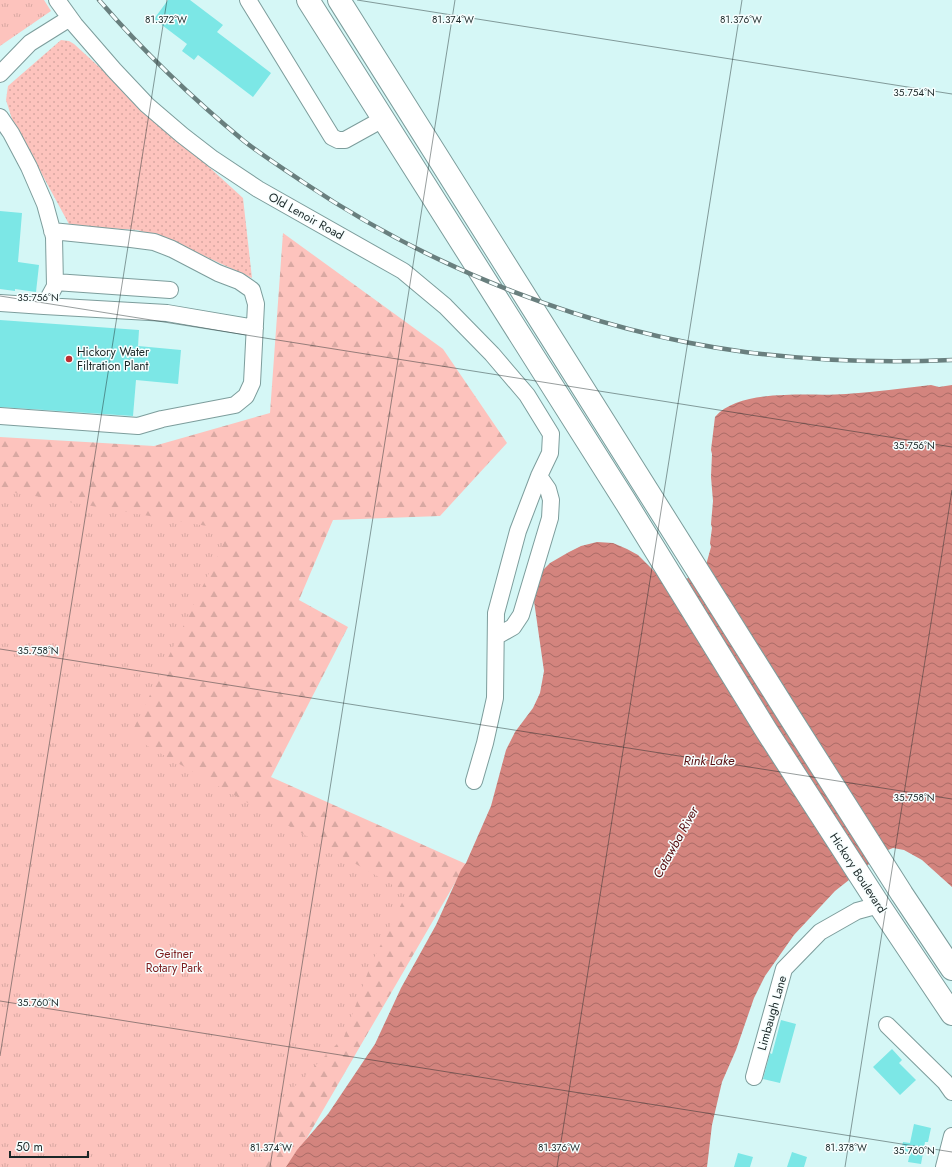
<svg xmlns="http://www.w3.org/2000/svg" width="952" height="1167" viewBox="0 0 952 1167" font-family="Jost,sans-serif">
<style>
.grass{fill:url(#grass-dots)}
.forest{fill:url(#forest-firs)}
.park{fill:url(#park-tufts)}
.water{fill:url(#water-waves)}
.building{fill:#7ce7e6}
.lines{fill:none;stroke-linecap:round;stroke-linejoin:round}
.minor-casing{stroke:#7d9d9c;stroke-width:18}
.highway-casing{stroke:#7d9d9c;stroke-width:24}
.minor{stroke:#fff;stroke-width:16}
.highway{stroke:#fff;stroke-width:22}
.rail-casing{stroke:#697f7e;stroke-width:4.5}
.rail{stroke:#f7fefe;stroke-width:3;stroke-dasharray:9;stroke-linecap:butt}
.ticks{fill:none;stroke:#1b2828;stroke-width:1;stroke-opacity:0.45}
.poi-dot{fill:#bd2d31;stroke:#f7fefe;stroke-width:1.5}
.labels{text-anchor:middle;stroke-width:3;stroke-linejoin:round;paint-order:stroke}
.street-label{font-size:12px;fill:#1b2828;stroke:#f7fefe}
.poi-label{font-size:12px;fill:#1b2828;stroke:#f7fefe;text-anchor:start}
.park-label{font-size:12px;fill:#7e2021;stroke:#f7fefe}
.water-label{font-size:13px;font-style:italic;fill:#581012;stroke:#f7fefe}
.ticks-label{font-size:10px;text-anchor:middle;fill:#1b2828;stroke:#f7fefe;stroke-width:3;stroke-linejoin:round;paint-order:stroke}
</style>
<defs>
<pattern id="grass-dots" width="8" height="8" patternUnits="userSpaceOnUse"><rect width="8" height="8" fill="#fdc3bd"/><path d="M2 2h.1M6 6h.1" fill="none" stroke="#d8a8a2" stroke-width="1.8" stroke-linecap="round"/></pattern>
<pattern id="forest-firs" width="22" height="20" patternUnits="userSpaceOnUse"><rect width="22" height="20" fill="#fdc3bd"/><path d="M5 1l3.5 6h-7zM16 11l3.5 6h-7z" fill="#d8a8a2"/></pattern>
<pattern id="park-tufts" width="24" height="20" patternUnits="userSpaceOnUse"><rect width="24" height="20" fill="#fdc3bd"/><path d="M3 7l-1-3M5 7V3M7 7l1-3M15 17l-1-3M17 17v-4M19 17l1-3" fill="none" stroke="#d8a8a2"/></pattern>
<pattern id="water-waves" width="16" height="10" patternUnits="userSpaceOnUse"><rect width="16" height="10" fill="#d3847e"/><path d="M0 5q4-4 8 0t8 0" fill="none" stroke="#aa6c67"/></pattern>
</defs>
<rect width="100%" height="100%" fill="#d5f7f6"/>
<path class="grass" d="M61 40 69 41 74 44 243 198 252 278 176 243 138 230 70 226 12 119 6 100 8 86Z"/>
<path class="forest" d="M283 233 443 349 507 443 440 516 333 520 299 600 348 627 271 777 466 864 290 1167H0V437L154 446 270 413Z"/>
<path class="park" d="M0 0H44L51 11 0 46Z
M0 490 230 530 130 736 407 893 371 964 344 1037 289 1092 256 1167H0Z"/>
<path class="water" d="M931 385 939 387 952 385V887L922 860 904 850 893 848 880 853 868 865 835 891 794 935 765 976 754 998 736 1050 722 1082 712 1125 707 1167H286L297 1150 328 1114 375 1044 401 988 436 925 461 870 466 863 491 806 506 750 515 732 533 708 540 693 544 671 532 587 543 570 550 563 569 552 581 546 597 542 613 543 627 549 638 555 655 572 669 579 684 580 700 572 706 565 711 547 710 543 712 528 711 524 713 501 711 477 712 454 711 450 715 417C741 387 810 397 846 394 875 392 903 388 931 385Z"/>
<path class="building" d="M168 0H190L223 25 217 32 271 73 253 97 198 55 194 60 182 51 187 44 154 19Z
M0 211 22 213 18 262 39 265 36 292 15 289V291L0 289Z
M0 320 139 330 138 346 181 350 178 384 136 380 133 416 0 407Z
M781 1020 796 1024 780 1083 763 1079 770 1053 772 1054Z
M892 1049 902 1060 899 1063 916 1080 900 1095 873 1067Z
M914 1124 931 1128 928 1142H925L921 1164 908 1162 910 1153 901 1151 903 1142 910 1143Z
M792 1152 807 1157 804 1167H787Z
M738 1153 753 1157 750 1167H734Z"/>
<g class="lines">
<defs>
<path id="minor" d="M57 0 75 25 114 70 147 105 182 135 213 159 258 189 403 271 445 306 492 354 527 395 551 434 550 453 539 476 518 531 496 613 495 698 485 743 474 781
M248 0 332 137 338 140H345L383 119
M0 74 30 43 70 18
M0 117 11 133 29 167 45 204 54 237 55 286 44 306 0 303
M55 282 170 290
M44 306 167 313 255 328
M0 416 138 426 162 419 235 405 246 396 252 383 256 304 252 290 239 281 218 273 172 249 154 242 131 239 52 231
M497 636 513 627 521 615 550 518 551 500 548 489 539 476
M887 1025 945 1082 952 1092
M754 1077 784 969 820 932 857 911 879 905
M944 1167 952 1136"/>
<path id="highway" d="M308 0 625 501 766 730 879 905 952 1014
M339 0 791 719 902 894 952 969"/>
</defs>
<use href="#minor" class="minor-casing"/>
<use href="#highway" class="highway-casing"/>
<use href="#minor" class="minor"/>
<use href="#highway" class="highway"/>
<defs>
<path id="rail" d="M99 0C143 51 192 98 244 141 263 156 284 169 303 182 434 270 589 331 745 352 814 361 883 363 952 360"/>
</defs>
<use href="#rail" class="rail-casing"/>
<use href="#rail" class="rail"/>
</g>
<path class="ticks" d="M357 0 952 94M0 296 952 447M0 649 952 799M0 1001 952 1152M0 1056 167 0M270 1167 455 0M557 1167 742 0M845 1167 952 490"/>
<circle class="poi-dot" cx="69" cy="359" r="4"/>
<g class="labels">
<g class="street-label">
<text transform="translate(306 216) rotate(29)" y="4">Old Lenoir Road</text>
<text transform="translate(858 873) rotate(57)" y="4">Hickory Boulevard</text>
<text transform="translate(772 1013) rotate(-74)" y="4">Limbaugh Lane</text>
</g>
<g class="poi-label">
<text x="77" y="356">Hickory Water<tspan x="77" dy="14">Filtration Plant</tspan></text>
</g>
<g class="park-label">
<text x="174" y="958">Geitner<tspan x="174" dy="14">Rotary Park</tspan></text>
</g>
<g class="water-label">
<text x="709" y="765">Rink Lake</text>
<text transform="translate(675 842) rotate(-61)" y="5">Catawba River</text>
</g>
</g>
<g class="ticks-label">
<text x="166" y="23">81.372°W</text>
<text x="453" y="23">81.374°W</text>
<text x="741" y="23">81.376°W</text>
<text x="914" y="96">35.754°N</text>
<text x="38" y="301">35.756°N</text>
<text x="914" y="449">35.756°N</text>
<text x="38" y="654">35.758°N</text>
<text x="914" y="801">35.758°N</text>
<text x="38" y="1006">35.760°N</text>
<text x="271" y="1151">81.374°W</text>
<text x="559" y="1151">81.376°W</text>
<text x="846" y="1151">81.378°W</text>
<text x="914" y="1154">35.760°N</text>
</g>
<path d="M10 1151v6h78v-6" fill="none" stroke="#1b2828" stroke-width="2"/>
<text x="16" y="1151" font-size="12" fill="#1b2828" stroke="#f7fefe" stroke-width="3" paint-order="stroke">50 m</text>
</svg>
